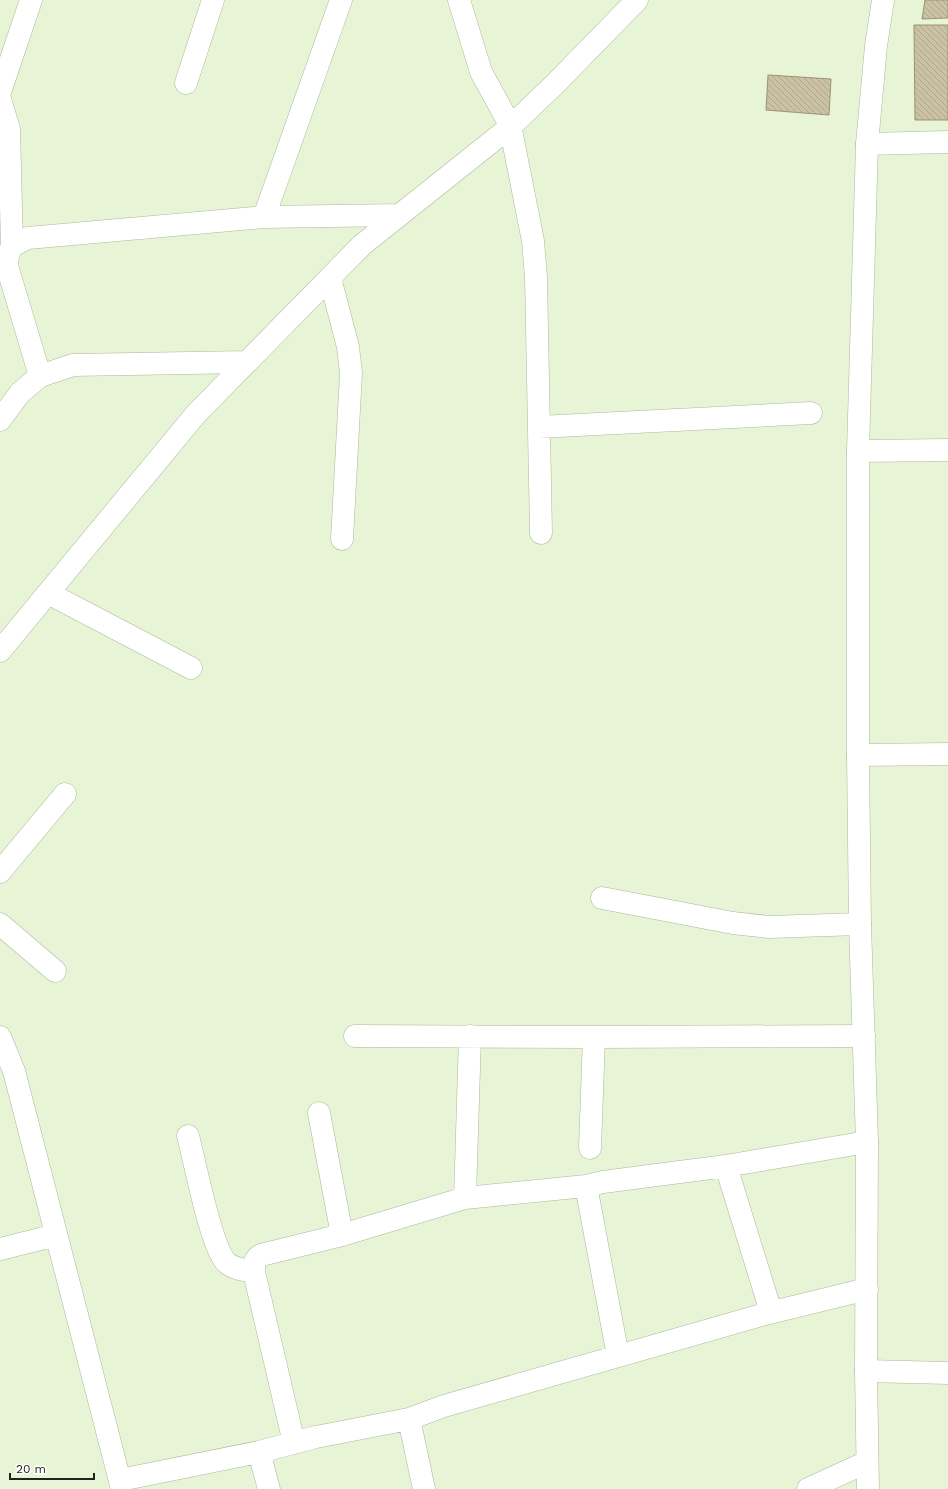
<svg xmlns="http://www.w3.org/2000/svg" width="948" height="1489" viewBox="0 0 948 1489" font-family="'Work Sans',sans-serif">
<style>
.building{fill:url(#building-back-hatch);stroke:#9a9275}
.lines{fill:none;stroke-linecap:round;stroke-linejoin:round}
.minor-casing{stroke:#acb89b;stroke-width:23}
.major-casing{stroke:#acb89b;stroke-width:23}
.minor{stroke:#fff;stroke-width:22}
.major{stroke:#fff;stroke-width:22}
</style>
<defs>
<pattern id="building-back-hatch" width="6" height="6" patternUnits="userSpaceOnUse"><rect width="6" height="6" fill="#cbc2a4"/><path d="M-1 5l2 2M0 0l6 6M5-1l2 2" fill="none" stroke="#aea78d"/></pattern>
</defs>
<rect width="100%" height="100%" fill="#e8f4d6"/>
<path class="building" d="M925 0H948V18L922 19Z
M914 25H948V120H915Z
M768 75 831 79 829 115 766 110Z"/>
<g class="lines">
<defs>
<path id="minor" d="M459 0 481 72 510 125 533 241 536 277 541 533
M186 83 213 0
M0 92 31 0
M0 99 9 129 12 246
M867 144 948 142
M264 217 341 0
M330 278 348 347 351 373 342 539
M40 376 7 266 8 255 12 246 28 238 264 217 399 215
M0 420 20 393 40 376 73 365 247 362
M539 427 811 413
M858 451 948 450
M48 593 191 668
M0 651 196 414 362 245 510 127 555 84 637 0
M858 755 948 754
M0 872 65 794
M602 898 733 923 769 927 860 924
M0 924 55 971
M355 1036 594 1037 864 1036
M0 1037 14 1071 122 1489
M319 1113 342 1235
M188 1136C195 1161 211 1249 227 1263 234 1269 245 1270 254 1272
M590 1148 594 1037
M726 1166 771 1312
M465 1198 470 1036
M0 1249 56 1235
M618 1356 586 1186 603 1182 726 1166 867 1142
M866 1371 948 1373
M409 1419 424 1489
M294 1443 254 1272C254 1264 254 1259 261 1255L342 1235 465 1198 586 1186
M259 1452 269 1489
M120 1480 259 1452 316 1437 409 1419 444 1406 765 1314 867 1289
M808 1489 867 1462"/>
<path id="major" d="M868 1489 866 1371 867 1142 860 924 858 755V451L867 144 876 46 883 0"/>
</defs>
<use href="#minor" class="minor-casing"/>
<use href="#major" class="major-casing"/>
<use href="#minor" class="minor"/>
<use href="#major" class="major"/>
</g>
<path d="M10 1473v6h84v-6" fill="none" stroke="#20251a" stroke-width="2"/>
<text x="16" y="1473" font-size="12" fill="#20251a" stroke="#ffffff" stroke-width="3" paint-order="stroke">20 m</text>
</svg>
